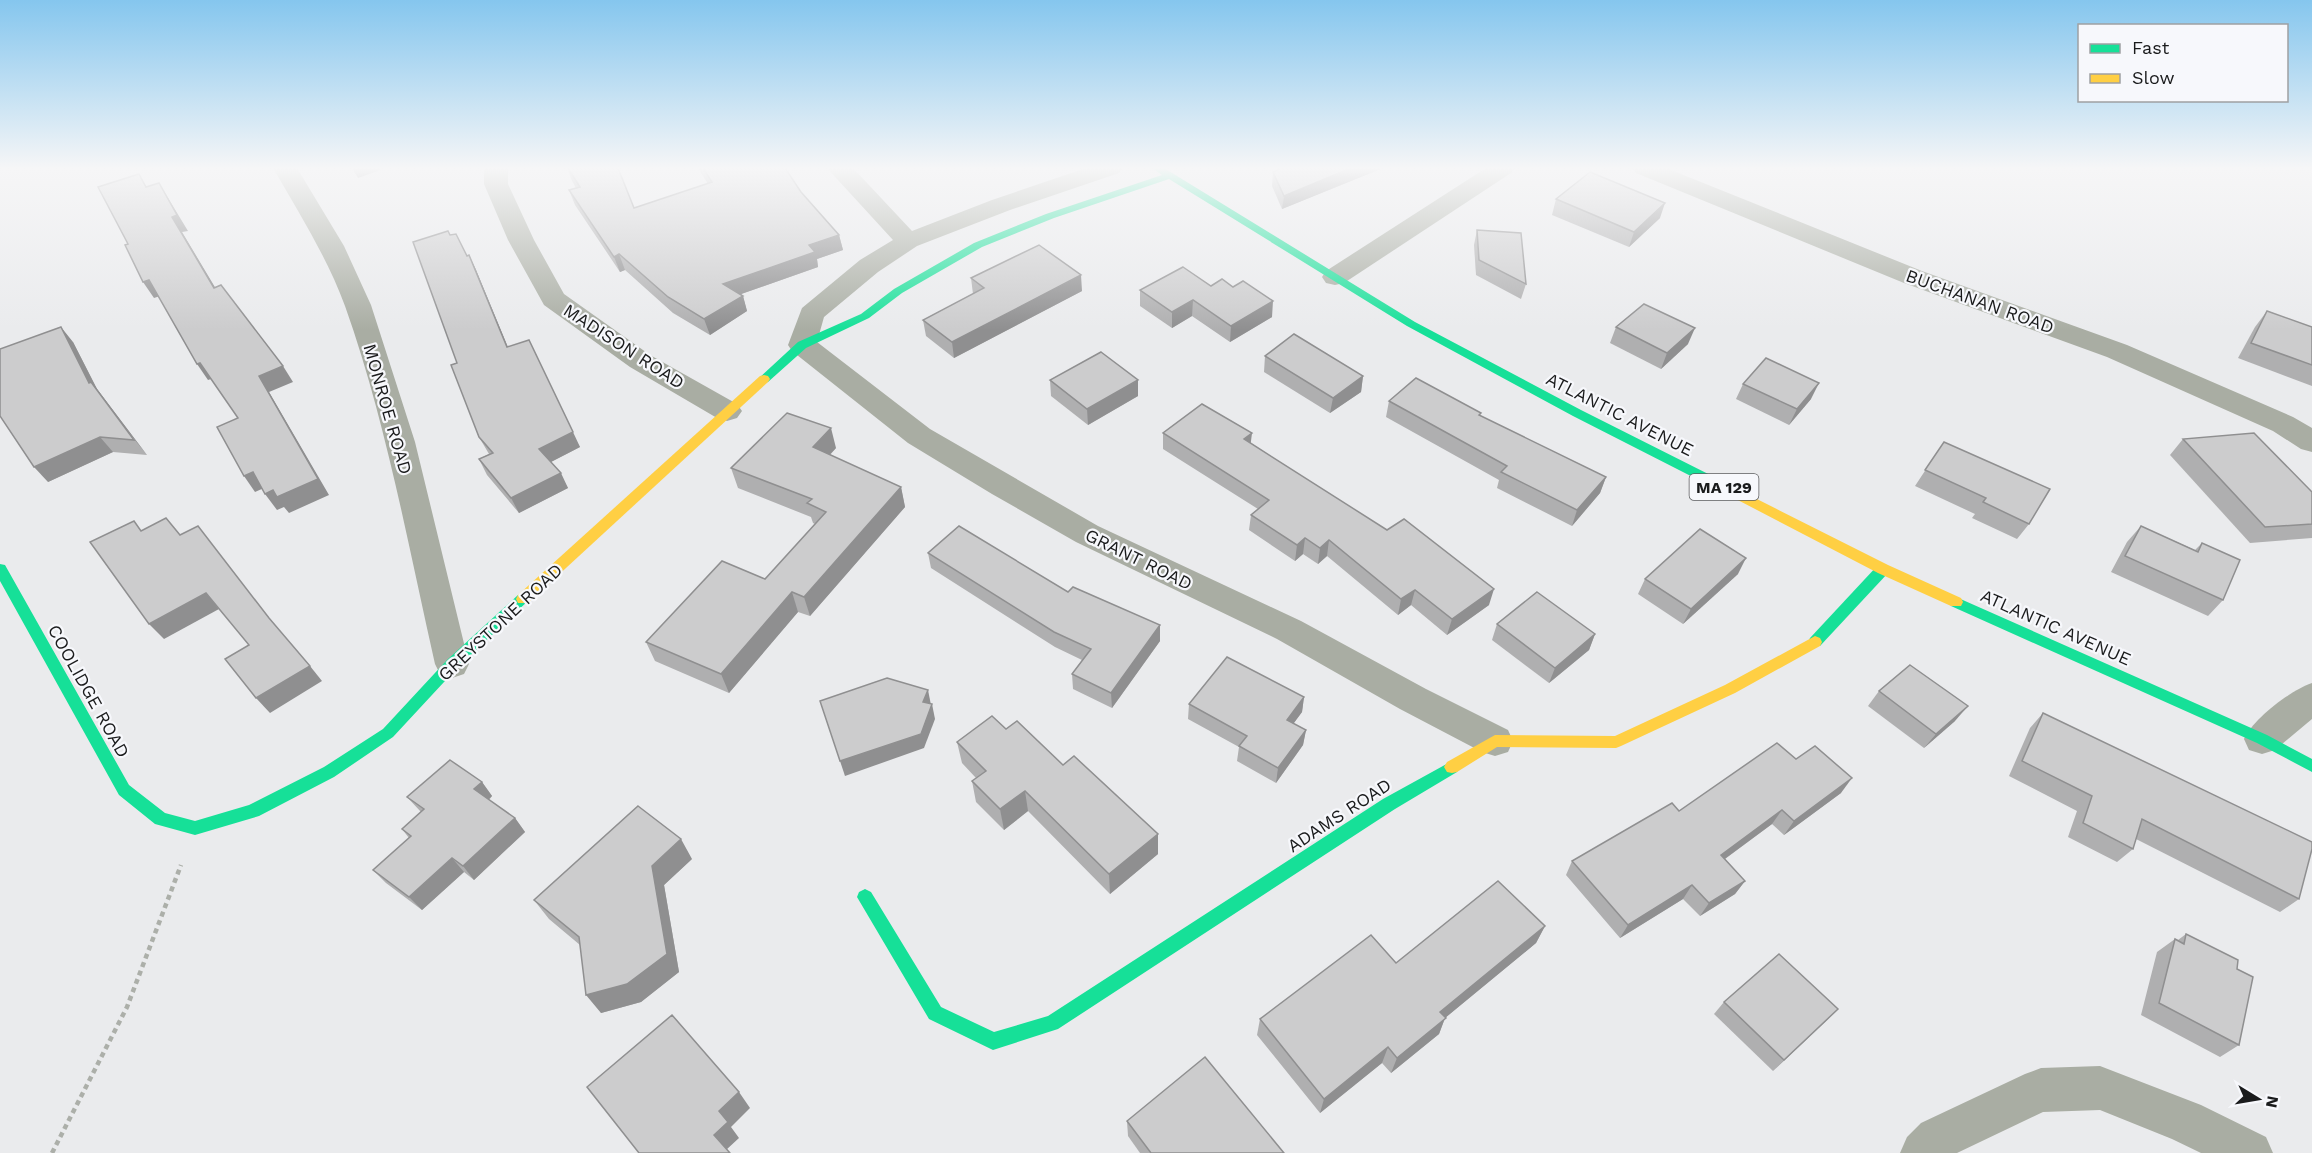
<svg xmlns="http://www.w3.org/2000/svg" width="2312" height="1153" viewBox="0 0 2312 1153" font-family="'Work Sans',sans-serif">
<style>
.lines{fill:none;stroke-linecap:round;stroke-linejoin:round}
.path{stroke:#acafa9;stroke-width:4.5;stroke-dasharray:5 4;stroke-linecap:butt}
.street{fill:#a9ada3;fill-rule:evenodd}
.fast{fill:#16e098;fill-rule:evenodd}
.slow{fill:#ffcf43;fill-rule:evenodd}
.wall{fill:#afafb0}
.shaded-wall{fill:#8f8f90}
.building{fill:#cccccd;stroke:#8f8f90;stroke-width:1.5}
.labels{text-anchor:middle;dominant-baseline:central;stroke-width:4.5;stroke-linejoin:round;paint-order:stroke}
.shield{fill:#f7f8fc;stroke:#5c5d5f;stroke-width:1.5}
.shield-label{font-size:16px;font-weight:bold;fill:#1a1b1c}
.street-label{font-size:18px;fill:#1a1b1c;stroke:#f7f8fc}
</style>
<rect width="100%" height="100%" fill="#eaebed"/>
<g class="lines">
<path class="path" d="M52,1153L127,1007L181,865"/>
<g class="street">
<path d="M273,168H297L344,246L371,305L415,442L469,664L464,674L452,678L440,674L435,664C408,545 386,421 345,306C327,257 299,213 273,168Z"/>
<path d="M484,168H508V184L534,240L564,294L650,355L737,404L742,411L737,418L727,421L717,418L630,367L544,305L508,240L484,184Z"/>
<path d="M827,168H853L912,231L992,200L1086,168H1123L1119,173L1010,210L917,246L878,272L824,317L817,342L930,429L1098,526L1301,621L1426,689L1508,730L1513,741L1508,752L1495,756L1482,752L1400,709L1277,639L1076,542L992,494L908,443L792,351L788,345L802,308L860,260L893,240Z"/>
<path d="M1486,168H1515L1511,173L1344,283L1335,285L1326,283L1322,277L1326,271Z"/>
<path d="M1632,168H1666L1922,271L2127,345L2293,417L2312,428V452L2301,449L2273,431L2107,357L1904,283L1636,173Z"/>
<path d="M2312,683V719L2275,750L2262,754L2249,750L2244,739C2253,719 2291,690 2312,683Z"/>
<path d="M2100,1066L2201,1105L2266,1137L2273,1153H2201L2172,1139L2100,1110L2043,1112L1957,1153H1900L1907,1137L1921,1123L2025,1074L2041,1068Z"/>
</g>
<g class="fast">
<path d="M1152,168H1164L1415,322L1581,410L1742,491L1743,494L1737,499L1732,497L1573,416L1407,326L1169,179L1054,218L982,247L902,293L869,318L806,348L768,382L764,383L758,379L798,342L861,314L894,289L974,243L1046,214L1162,175Z"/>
<path d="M0,564L5,565L129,785L165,813L195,821L249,805L324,767L383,729L447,660L518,595H528L530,599L457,668L393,737L334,777L259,816L195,835L155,824L119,795L0,581Z"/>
<path d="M1883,564L1890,569L1888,573L1820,646H1810L1808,642L1810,638L1878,565Z"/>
<path d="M1956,597L2267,735L2312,759V772L2257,743L1951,606L1949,602L1951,598Z"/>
<path d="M1452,761L1457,762L1460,767L1457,772L1395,809L1058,1029L993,1050L929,1019L857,897L859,892L865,889L871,892L941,1007L994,1032L1048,1016L1383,799Z"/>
</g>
<g class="slow">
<path d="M764,375L768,376L770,379L768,382L528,603H518L516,599L518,595L760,376Z"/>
<path d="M1737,489L1888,565L1961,598L1963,602L1961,606H1951L1878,573L1732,497L1731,494Z"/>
<path d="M1815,636L1820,638L1822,642L1820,646L1735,693L1621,746L1616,748L1497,747L1457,772L1452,773L1447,772L1444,767L1447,762L1495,735L1615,736L1725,685Z"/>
</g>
</g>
<g class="wall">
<path d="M567,168H618L634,208L708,184L698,168H785L801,192L839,235L843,250L817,259L818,267L741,294L743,296L747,311L710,335L673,313L625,270L620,272L575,205L569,190L576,188L572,181Z"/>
<path d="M1281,168H1383L1282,209L1272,186L1273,172Z"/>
<path d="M1556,199L1660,218L1629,247L1552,215Z"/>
<path d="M1477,230L1526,284L1521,299L1476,275L1474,245Z"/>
<path d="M469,255L476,270L507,346L580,447L551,462L568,488L519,513L487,475L479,459L489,454L479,437L457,363L467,256Z"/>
<path d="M971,278L1082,291L954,358L926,336L923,320L973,294Z"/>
<path d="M1211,286L1272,317L1230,342L1192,316L1172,328L1140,306V290Z"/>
<path d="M2267,311L2312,327V386L2238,358L2255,327Z"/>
<path d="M1616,327L1688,344L1661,369L1610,343Z"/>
<path d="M73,342L97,389L147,455L113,452L48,482Z"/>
<path d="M1265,356L1363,376L1361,392L1330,413L1264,372Z"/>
<path d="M1050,380L1138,396L1088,425L1051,396Z"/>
<path d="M1743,384L1811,399L1789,425L1736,399Z"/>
<path d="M1389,401L1481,416L1606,477L1600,493L1572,526L1497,488L1499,480L1386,417Z"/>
<path d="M1163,433L1251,443L1489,605L1447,635L1411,605L1398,615L1327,556L1318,564L1303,554L1295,561L1249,530L1251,515L1258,509L1163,449Z"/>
<path d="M2183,439L2312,492V538L2250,543L2170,455Z"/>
<path d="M1944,442L2029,524L2017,539L1972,518L1975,514L1915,486Z"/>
<path d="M836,448L830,455L901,487L905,507L810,616L798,612L729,693L655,661L646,642L765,579L815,524L813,523L811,517L738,488L731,468Z"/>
<path d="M2141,526L2195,550L2202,543L2223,600L2208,616L2111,572L2127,542Z"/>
<path d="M928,553L1068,592L1160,625V641L1112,708L1073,689L1072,674L1082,660L1055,647L931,568Z"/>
<path d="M1738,574L1683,624L1638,594L1645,579Z"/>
<path d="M1497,624L1595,634L1589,650L1549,683L1492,640Z"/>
<path d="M1879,691L1955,721L1924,748L1868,706Z"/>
<path d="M1304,697L1302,712L1293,724L1306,730L1303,745L1276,783L1237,761L1239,747L1188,719L1189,704Z"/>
<path d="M2043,713L2299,899L2280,912L2136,839L2133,849L2117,862L2068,837L2077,811L2009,776L2030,728Z"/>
<path d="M1006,729L1158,854L1110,894L1028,811L1004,830L976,802L972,781L976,778L962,763L957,742Z"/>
<path d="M1796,759L1841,793L1784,835L1772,824L1725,859L1745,881L1735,894L1700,916L1683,899L1620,938L1566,875L1572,861L1679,811Z"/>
<path d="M482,782L492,796L489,800L515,818L525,832L474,880L464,872L422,910L386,883L373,870L409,838L402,829L421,812L407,797Z"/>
<path d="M692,859L664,885L679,972L641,1002L601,1013L580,945L549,919L534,900Z"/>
<path d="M1545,926L1536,943L1445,1018L1439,1034L1391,1073L1382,1063L1320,1113L1257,1035L1260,1019L1396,963Z"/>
<path d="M2186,934L2237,969L2239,1045L2220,1057L2141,1015L2157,952L2175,939L2178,940Z"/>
<path d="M1724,1002L1838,1009L1773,1071L1714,1014Z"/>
<path d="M1127,1121L1284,1153H1140L1128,1136Z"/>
</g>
<g class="shaded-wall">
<path d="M352,168H386L358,178Z"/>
<path d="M1351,168H1383L1282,209L1284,196Z"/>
<path d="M159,183L188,231L182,232L225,304L214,288L172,217Z"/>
<path d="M1665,203L1660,218L1629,247L1634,232Z"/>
<path d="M839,235L843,250L817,259L818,267L727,299L723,284L809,245Z"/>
<path d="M619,254L625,270L620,272L614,257Z"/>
<path d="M469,255L476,270L514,362L507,347Z"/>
<path d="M1081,275L1082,291L954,358L952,342Z"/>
<path d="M149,280L160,296L154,298L143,282Z"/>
<path d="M743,296L747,311L710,335L704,319Z"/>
<path d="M1193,300L1192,316L1172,328V312Z"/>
<path d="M1273,301L1272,317L1230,342L1231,326Z"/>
<path d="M61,327L73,342L97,389L147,455L89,383Z"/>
<path d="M1695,328L1688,344L1661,369L1667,353Z"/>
<path d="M200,363L211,379L208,380L197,364Z"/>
<path d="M283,366L293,382L269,392L329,495L289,513L284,507L277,510L265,494L273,490L259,376Z"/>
<path d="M1363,376L1361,392L1330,413L1333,398Z"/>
<path d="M1138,380V396L1088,425L1087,409Z"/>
<path d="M1819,383L1811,399L1789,425L1797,409Z"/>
<path d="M831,428L836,448L818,467L813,447Z"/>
<path d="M573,432L580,447L547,464L539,449Z"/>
<path d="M1252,433L1250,449L1244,439Z"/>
<path d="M100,437L113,452L48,482L34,467Z"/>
<path d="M253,472L264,488L255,492L244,476Z"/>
<path d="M561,473L568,488L519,513L511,498Z"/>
<path d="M1606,477L1600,493L1572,526L1577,510Z"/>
<path d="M901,487L905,507L810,616L804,597Z"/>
<path d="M1305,538L1303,554L1295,561L1297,545Z"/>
<path d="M1329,540L1327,556L1318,564L1320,548Z"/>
<path d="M1746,558L1738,574L1683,624L1691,609Z"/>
<path d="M1494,589L1489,605L1447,635L1452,619Z"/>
<path d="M1415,590L1411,605L1398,615L1401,599Z"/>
<path d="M792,592L798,612L729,693L721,674Z"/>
<path d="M206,593L219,609L164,639L149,624Z"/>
<path d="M1160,625V641L1112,708L1111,693Z"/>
<path d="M1595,634L1589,650L1549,683L1555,668Z"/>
<path d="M310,666L322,681L270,713L256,698Z"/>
<path d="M928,690L931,705L923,702Z"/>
<path d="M1304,697L1302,712L1285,735L1287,720Z"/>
<path d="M932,704L935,719L924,748L845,776L840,761Z"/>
<path d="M1968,706L1955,721L1924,748L1936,734Z"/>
<path d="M1306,730L1303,745L1276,783L1278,768Z"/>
<path d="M1852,778L1841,793L1784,835L1794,821Z"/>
<path d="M482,782L492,796L484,804L474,789Z"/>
<path d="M1025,791L1028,811L1004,830L1000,809Z"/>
<path d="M1782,810L1772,824L1711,869L1721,855Z"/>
<path d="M515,818L525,832L474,880L463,866Z"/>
<path d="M1158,834V854L1110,894L1109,874Z"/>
<path d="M681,839L692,859L664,885L679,972L641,1002L601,1013L586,995L652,866Z"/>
<path d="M452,858L464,872L422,910L409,897Z"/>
<path d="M1745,881L1735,894L1700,916L1709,903Z"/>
<path d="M1692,885L1683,899L1620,938L1628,925Z"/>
<path d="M1545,926L1536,943L1445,1018L1439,1034L1391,1073L1397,1058L1440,1012Z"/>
<path d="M1838,1009L1826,1021L1773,1071L1784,1060Z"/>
<path d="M1388,1047L1382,1063L1320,1113L1324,1099Z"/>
<path d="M739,1092L750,1108L731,1127L739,1138L726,1150L714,1135L719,1111Z"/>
</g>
<g class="building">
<path d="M568,168H618L634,208L712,182L703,168H785L801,192L839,235L809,245L815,252L723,284L743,296L704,319L668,297L619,254L614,257L569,190L580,187Z"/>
<path d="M1281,168H1351L1284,196L1273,172Z"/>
<path d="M1590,172L1665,203L1634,232L1556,199Z"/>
<path d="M139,174L146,187L159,183L177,215L172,217L214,288L221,285L283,366L259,376L318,479L277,497L273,490L265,494L253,472L244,476L217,427L238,418L200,363L197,364L149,280L143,282L125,245L128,244L98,187Z"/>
<path d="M1477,230L1521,233L1526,284L1479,260Z"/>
<path d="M448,231L450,235L456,234L467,256L469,255L507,347L529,340L573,432L539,449L561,473L511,498L479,459L493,453L479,437L451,365L457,363L413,242Z"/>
<path d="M1039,245L1081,275L952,342L923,320L984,288L971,278Z"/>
<path d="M1183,267L1211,286L1222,279L1233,287L1243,281L1273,301L1231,326L1193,300L1172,312L1140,290Z"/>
<path d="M1644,304L1695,328L1667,353L1616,327Z"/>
<path d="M2267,311L2312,327V365L2251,343Z"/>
<path d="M61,327L89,383L91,382L134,440L100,437L34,467L0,416V349Z"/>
<path d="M1294,334L1363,376L1333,398L1265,356Z"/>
<path d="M1101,352L1138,380L1087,409L1050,380Z"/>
<path d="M1766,358L1819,383L1797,409L1743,384Z"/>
<path d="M1416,378L1481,413L1479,415L1606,477L1577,510L1501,472L1507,466L1389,401Z"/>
<path d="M1202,404L1252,433L1244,439L1387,530L1404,519L1494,589L1452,619L1415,590L1401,599L1329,540L1320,548L1305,538L1297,545L1251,515L1269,500L1163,433Z"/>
<path d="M787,413L831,428L813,447L901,487L804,597L792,592L721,674L646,642L722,561L765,579L826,512L807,503L812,499L731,468Z"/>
<path d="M2254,433L2312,492V524L2265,527L2183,439Z"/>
<path d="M1944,442L2050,489L2029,524L1983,502L1986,498L1925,470Z"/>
<path d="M166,518L180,535L198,526L269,618L310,666L256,698L225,659L249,645L206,593L149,624L90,542L134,521L141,531Z"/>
<path d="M959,526L1068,592L1073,587L1160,625L1111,693L1072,674L1091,649L1054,632L928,553Z"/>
<path d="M2141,526L2198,552L2202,543L2240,560L2223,600L2125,556Z"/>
<path d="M1700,529L1746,558L1691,609L1645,579Z"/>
<path d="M1537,592L1595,634L1555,668L1497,624Z"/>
<path d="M1227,657L1304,697L1287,720L1306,730L1278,768L1239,746L1247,736L1189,704Z"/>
<path d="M1910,665L1968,706L1936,734L1879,691Z"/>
<path d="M887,678L928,690L923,702L932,704L921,734L840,761L820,701Z"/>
<path d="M2043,713L2312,842V849L2299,899L2142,819L2133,849L2083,823L2092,796L2022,761Z"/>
<path d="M992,716L1006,729L1017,721L1063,765L1074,756L1158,834L1109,874L1025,791L1000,809L972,781L986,771L957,742Z"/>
<path d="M1777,743L1796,759L1815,746L1852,778L1794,821L1782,810L1721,855L1745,881L1709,903L1692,885L1628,925L1572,861L1672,803L1679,811Z"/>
<path d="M450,760L482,782L474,789L515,818L463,866L452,858L409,897L373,870L411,836L402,829L424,809L407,797Z"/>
<path d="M638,806L681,839L652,866L667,954L627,984L586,995L579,937L534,900Z"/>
<path d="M1498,881L1545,926L1440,1012L1446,1018L1397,1058L1388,1047L1324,1099L1260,1019L1371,935L1396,963Z"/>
<path d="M2186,934L2238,960L2237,969L2253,977L2239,1045L2159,1003L2175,939L2184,944Z"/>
<path d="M1779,954L1838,1009L1784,1060L1724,1002Z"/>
<path d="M672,1015L739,1092L719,1111L728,1122L714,1135L730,1153H639L587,1087Z"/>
<path d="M1205,1057L1284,1153H1151L1127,1121Z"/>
</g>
<linearGradient id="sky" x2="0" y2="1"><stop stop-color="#85c6ee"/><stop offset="0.51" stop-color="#f6f6f7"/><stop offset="1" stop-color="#f6f6f7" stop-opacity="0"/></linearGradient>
<rect width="2312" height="330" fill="url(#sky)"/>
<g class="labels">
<rect class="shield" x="1689.5" y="474" width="69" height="26" rx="4.5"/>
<g class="shield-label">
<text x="1724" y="487">MA 129</text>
</g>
<g class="street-label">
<text transform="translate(1980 301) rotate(20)">BUCHANAN ROAD</text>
<text transform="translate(624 346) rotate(33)">MADISON ROAD</text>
<text transform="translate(388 409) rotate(74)">MONROE ROAD</text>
<text transform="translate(1620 414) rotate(27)">ATLANTIC AVENUE</text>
<text transform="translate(1139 559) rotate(26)">GRANT ROAD</text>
<text transform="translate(500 622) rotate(-43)">GREYSTONE ROAD</text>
<text transform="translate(2056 627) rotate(24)">ATLANTIC AVENUE</text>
<text transform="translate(89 691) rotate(61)">COOLIDGE ROAD</text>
<text transform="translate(1339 815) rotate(-33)">ADAMS ROAD</text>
</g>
</g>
<rect x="2078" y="24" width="210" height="78" fill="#f7f8fc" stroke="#9fa0a2" stroke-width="1.5"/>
<rect x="2090" y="44" width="30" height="9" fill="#16e098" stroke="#9fa0a2" stroke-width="1.5"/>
<text x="2132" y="54" font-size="18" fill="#1a1b1c">Fast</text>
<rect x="2090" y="74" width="30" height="9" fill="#ffcf43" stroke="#9fa0a2" stroke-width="1.5"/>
<text x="2132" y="84" font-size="18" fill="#1a1b1c">Slow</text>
<g transform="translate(2258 1099) rotate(101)" stroke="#f7f8fc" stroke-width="4.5" paint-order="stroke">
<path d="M0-4.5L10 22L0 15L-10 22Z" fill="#1a1b1c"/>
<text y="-9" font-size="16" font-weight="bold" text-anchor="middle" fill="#1a1b1c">N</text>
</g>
</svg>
